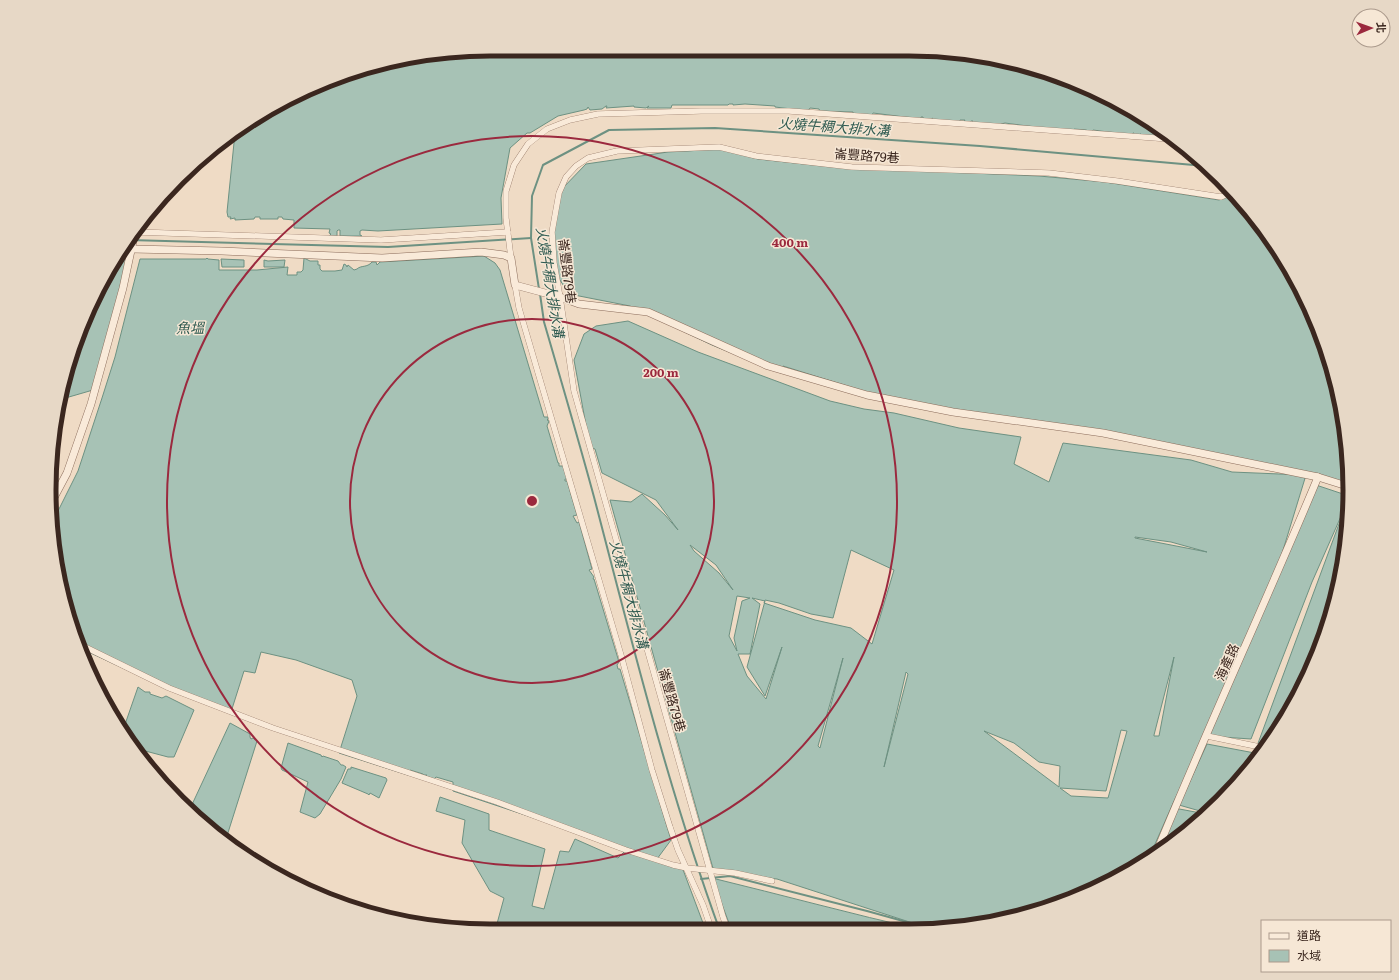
<svg xmlns="http://www.w3.org/2000/svg" width="1399" height="980" viewBox="0 0 1399 980" font-family="Literata,'Noto Sans TC',serif">
<style>
.water{fill:#a7c2b5;stroke:#6d9182;fill-rule:evenodd}
.lines{fill:none;stroke-linecap:round;stroke-linejoin:round}
.stream{stroke:#6d9182;stroke-width:2}
.minor-casing{stroke:#8b6c5b;stroke-width:6}
.tertiary-casing{stroke:#8b6c5b;stroke-width:8}
.minor{stroke:#f9ead9;stroke-width:5.5}
.tertiary{stroke:#f9ead9;stroke-width:7}
.ring{fill:none;stroke:#9b293e;stroke-width:2}
.labels{text-anchor:middle;dominant-baseline:central;stroke-width:3;stroke-linejoin:round;paint-order:stroke}
.street-label{font-size:13px;fill:#3b271f;stroke:#f6e7d5}
.water-label{font-size:14px;font-style:italic;fill:#2e5a50;stroke:#f6e7d5}
.rim{fill:none;stroke:#3b271f;stroke-width:5}
.centre{fill:#9b293e;stroke:#f6e7d5;stroke-width:2}
.ring-label{font-size:12px;text-anchor:middle;font-weight:bold;fill:#9b293e;stroke:#f6e7d5;stroke-width:3;stroke-linejoin:round;paint-order:stroke}
</style>
<rect width="100%" height="100%" fill="#efdbc5"/>
<g class="water">
<path d="M490,49H909L995,57L1051,72L1129,108L1165,135H1157L1155,137L1141,136V134H1140V136L1133,135L1134,133H1133L1131,135L1093,130L1091,132L1086,130L1074,129L1072,132L1005,123L1001,124L1000,125L971,123L973,121H971L970,123H963L965,120H960L959,123L931,120L933,118L930,120L923,119V117H921V119L873,113L872,115L853,114V112L820,111L819,109L810,108L808,111L775,107V106L745,104L733,105V104H729L728,105H672L671,108H647L649,106L646,108L634,107V106L606,108L607,106H606L602,109L590,110L588,107L587,109L584,110L558,116L530,133H527L510,148L501,198L502,224L378,231L362,230L360,231V235L362,236H340V230H338L337,231V236H329L331,234L329,233L330,229L294,228V220L283,219L282,217H278V219H260V217H255L254,219L235,220V218L230,219L231,217H228L227,212L235,133L245,123L321,83L376,64Z"/>
<path d="M721,149L758,159L833,167L1039,176L1105,182L1219,200L1234,194L1276,245L1317,321L1342,404L1349,485L1306,475L1280,560L1313,484L1349,496L1341,576L1316,659L1276,735L1265,748L1257,746L1346,505L1312,582L1251,739L1207,736L1174,801L1148,860L1104,885L995,923L931,929L777,879L714,872L610,500L631,502L642,494L665,515L678,530L656,500L602,473L595,449L590,447L574,360L584,334L596,326L628,321L698,352L830,401L864,409L894,413L959,428L1021,437L1014,464L1049,482L1063,443L1191,460L1232,472L1303,475L1119,436L895,401L783,366L781,373L712,345L630,306L569,294L556,274L552,222L560,191L586,164L668,152ZM1135,537L1171,542L1207,552L1135,538ZM690,545L716,565L733,590L719,573L694,551ZM851,550L894,570L872,644L851,628L815,620L764,603L765,600L779,603L811,614L833,618ZM737,596L750,598L742,601L734,638L737,651L729,636ZM752,598L765,601L747,667L765,696L782,647L766,699L747,676L738,654H750L760,604ZM1174,657L1159,736H1154V735ZM843,658L820,748L818,746ZM906,672L908,674L884,767ZM1121,730L1127,731L1108,798L1071,796L1060,788L1106,791ZM984,731L1014,743L1039,762L1060,766L1059,787Z"/>
<path d="M123,248L132,249L93,390L62,399L83,321L108,269Z"/>
<path d="M484,256L495,263L500,270L544,417H548V419L547,420L549,421L547,426L558,463H559V466H563L567,479H565V481H567L577,515L573,516L577,523L579,522L592,569L589,570L594,577L593,579H594L619,662L617,665L618,669H620L671,840L657,859L453,791V782L436,777L434,779L426,776L427,775H423V774L410,770L408,775L339,753L357,696L352,680L296,660L261,652L255,673L244,671L231,712L166,688L82,649L60,582L63,575L57,573L52,523L78,471L102,398L115,357L140,259H206L207,258L208,259L219,260V270H257L288,267L287,275H297V272H301L303,270L304,258L310,261H318V265H320V269L322,271H335L342,270L344,264L346,265L347,267L348,265L354,270L357,269C361,265 367,268 372,262H376L377,265L380,262Z"/>
<path d="M221,259L244,260V267H222Z"/>
<path d="M264,260L268,261L285,260L284,267H264Z"/>
<path d="M138,687L145,692H150V694L162,698L166,696L194,710L174,757H168L134,748L122,733Z"/>
<path d="M230,723L250,734V737L251,739L253,738L257,741L226,839L217,834L189,811Z"/>
<path d="M288,743L321,755L322,757L323,756L338,761L341,765H343L346,767L341,779L320,814L315,818L300,812L308,782L282,770L281,768Z"/>
<path d="M1207,744L1260,754L1221,802L1207,813L1179,805Z"/>
<path d="M351,767L386,778L387,780L379,798L370,793L369,795L368,794L342,783L348,769H351Z"/>
<path d="M440,797L489,814V830L545,849L532,906L544,909L560,851L569,852L575,839L618,858L626,850L682,867L706,931H495L504,898L490,891L462,843L465,820L436,811Z"/>
<path d="M1174,808L1206,814L1154,857Z"/>
<path d="M712,878C782,895 852,914 922,930L909,931H732Z"/>
</g>
<g class="lines">
<g class="stream">
<path d="M129,240L388,247L531,238"/>
<path d="M539,289L531,238L532,196L543,165L609,130L715,128L980,146L1205,166"/>
<path d="M540,294L544,322C561,380 578,438 594,497C632,642 668,789 720,931"/>
<path d="M701,879L730,876L867,911L932,929"/>
</g>
<g class="minor-casing">
<g id="minor">
<path d="M135,232L381,240L508,232"/>
<path d="M511,258L506,218V191L514,165L528,144L547,129L570,120L598,114L701,111H789L1169,139"/>
<path d="M515,285L519,308L621,655L652,770L670,827L678,850L703,905L712,931"/>
<path d="M81,645L169,688L273,728L497,802L626,850L673,865L687,868L735,873L772,881"/>
<path d="M1207,736L1265,748"/>
<path d="M728,931L723,917L574,391L560,297L554,263L552,232L559,193L566,177L576,166L588,158L617,151L719,147L756,156L852,167L1049,173L1117,181L1221,197L1232,192"/>
</g>
</g>
<g class="tertiary-casing">
<g id="tertiary">
<path d="M132,249L222,251L382,258L481,252L504,255L511,258L515,285L560,297L579,304L648,312L768,366L867,395L953,412L1103,433L1318,477L1350,487"/>
<path d="M50,505L67,473L91,404L123,288L135,232"/>
<path d="M1155,856C1207,729 1265,604 1318,477"/>
</g>
</g>
<use href="#minor" class="minor"/>
<use href="#tertiary" class="tertiary"/>
</g>
<g class="ring">
<circle cx="532" cy="501" r="182"/>
<circle cx="532" cy="501" r="365"/>
</g>
<g class="labels">
<g class="street-label">
<text transform="translate(867 155) rotate(4)">崙豐路79巷</text>
<text transform="translate(568 271) rotate(83)">崙豐路79巷</text>
<text transform="translate(1226 662) rotate(-66)">海產路</text>
<text transform="translate(673 700) rotate(74)">崙豐路79巷</text>
</g>
<g class="water-label">
<text transform="translate(834 126) rotate(4)">火燒牛稠大排水溝</text>
<text transform="translate(551 282) rotate(81)">火燒牛稠大排水溝</text>
<text x="190" y="327">魚塭</text>
<text transform="translate(630 594) rotate(75)">火燒牛稠大排水溝</text>
</g>
</g>
<path d="M0 0H1399V980H0ZM490 56H909A434 434 0 0 1 1343 490V490A434 434 0 0 1 909 924H490A434 434 0 0 1 56 490V490A434 434 0 0 1 490 56Z" fill="#e7d8c6" fill-rule="evenodd"/>
<path class="rim" d="M490 56H909A434 434 0 0 1 1343 490V490A434 434 0 0 1 909 924H490A434 434 0 0 1 56 490V490A434 434 0 0 1 490 56Z"/>
<circle cx="532" cy="501" r="6" class="centre"/>
<g class="ring-label">
<text x="790" y="247">400 m</text>
<text x="661" y="377">200 m</text>
</g>
<rect x="1261" y="920" width="130" height="52" fill="#f6e7d5" stroke="#ab9a8c"/>
<rect x="1269" y="933" width="20" height="6" fill="#f9ead9" stroke="#ab9a8c"/>
<text x="1297" y="940" font-size="12" fill="#3b271f">道路</text>
<rect x="1269" y="950" width="20" height="12" fill="#a7c2b5" stroke="#ab9a8c"/>
<text x="1297" y="960" font-size="12" fill="#3b271f">水域</text>
<g transform="translate(1371 28) rotate(88)"><circle r="19" fill="#f6e7d5" stroke="#ab9a8c"/>
<path d="M0-3L7 15L0 10L-7 15Z" fill="#9b293e"/>
<text y="-6" font-size="11" font-weight="bold" text-anchor="middle" fill="#3b271f">北</text>
</g>
</svg>
